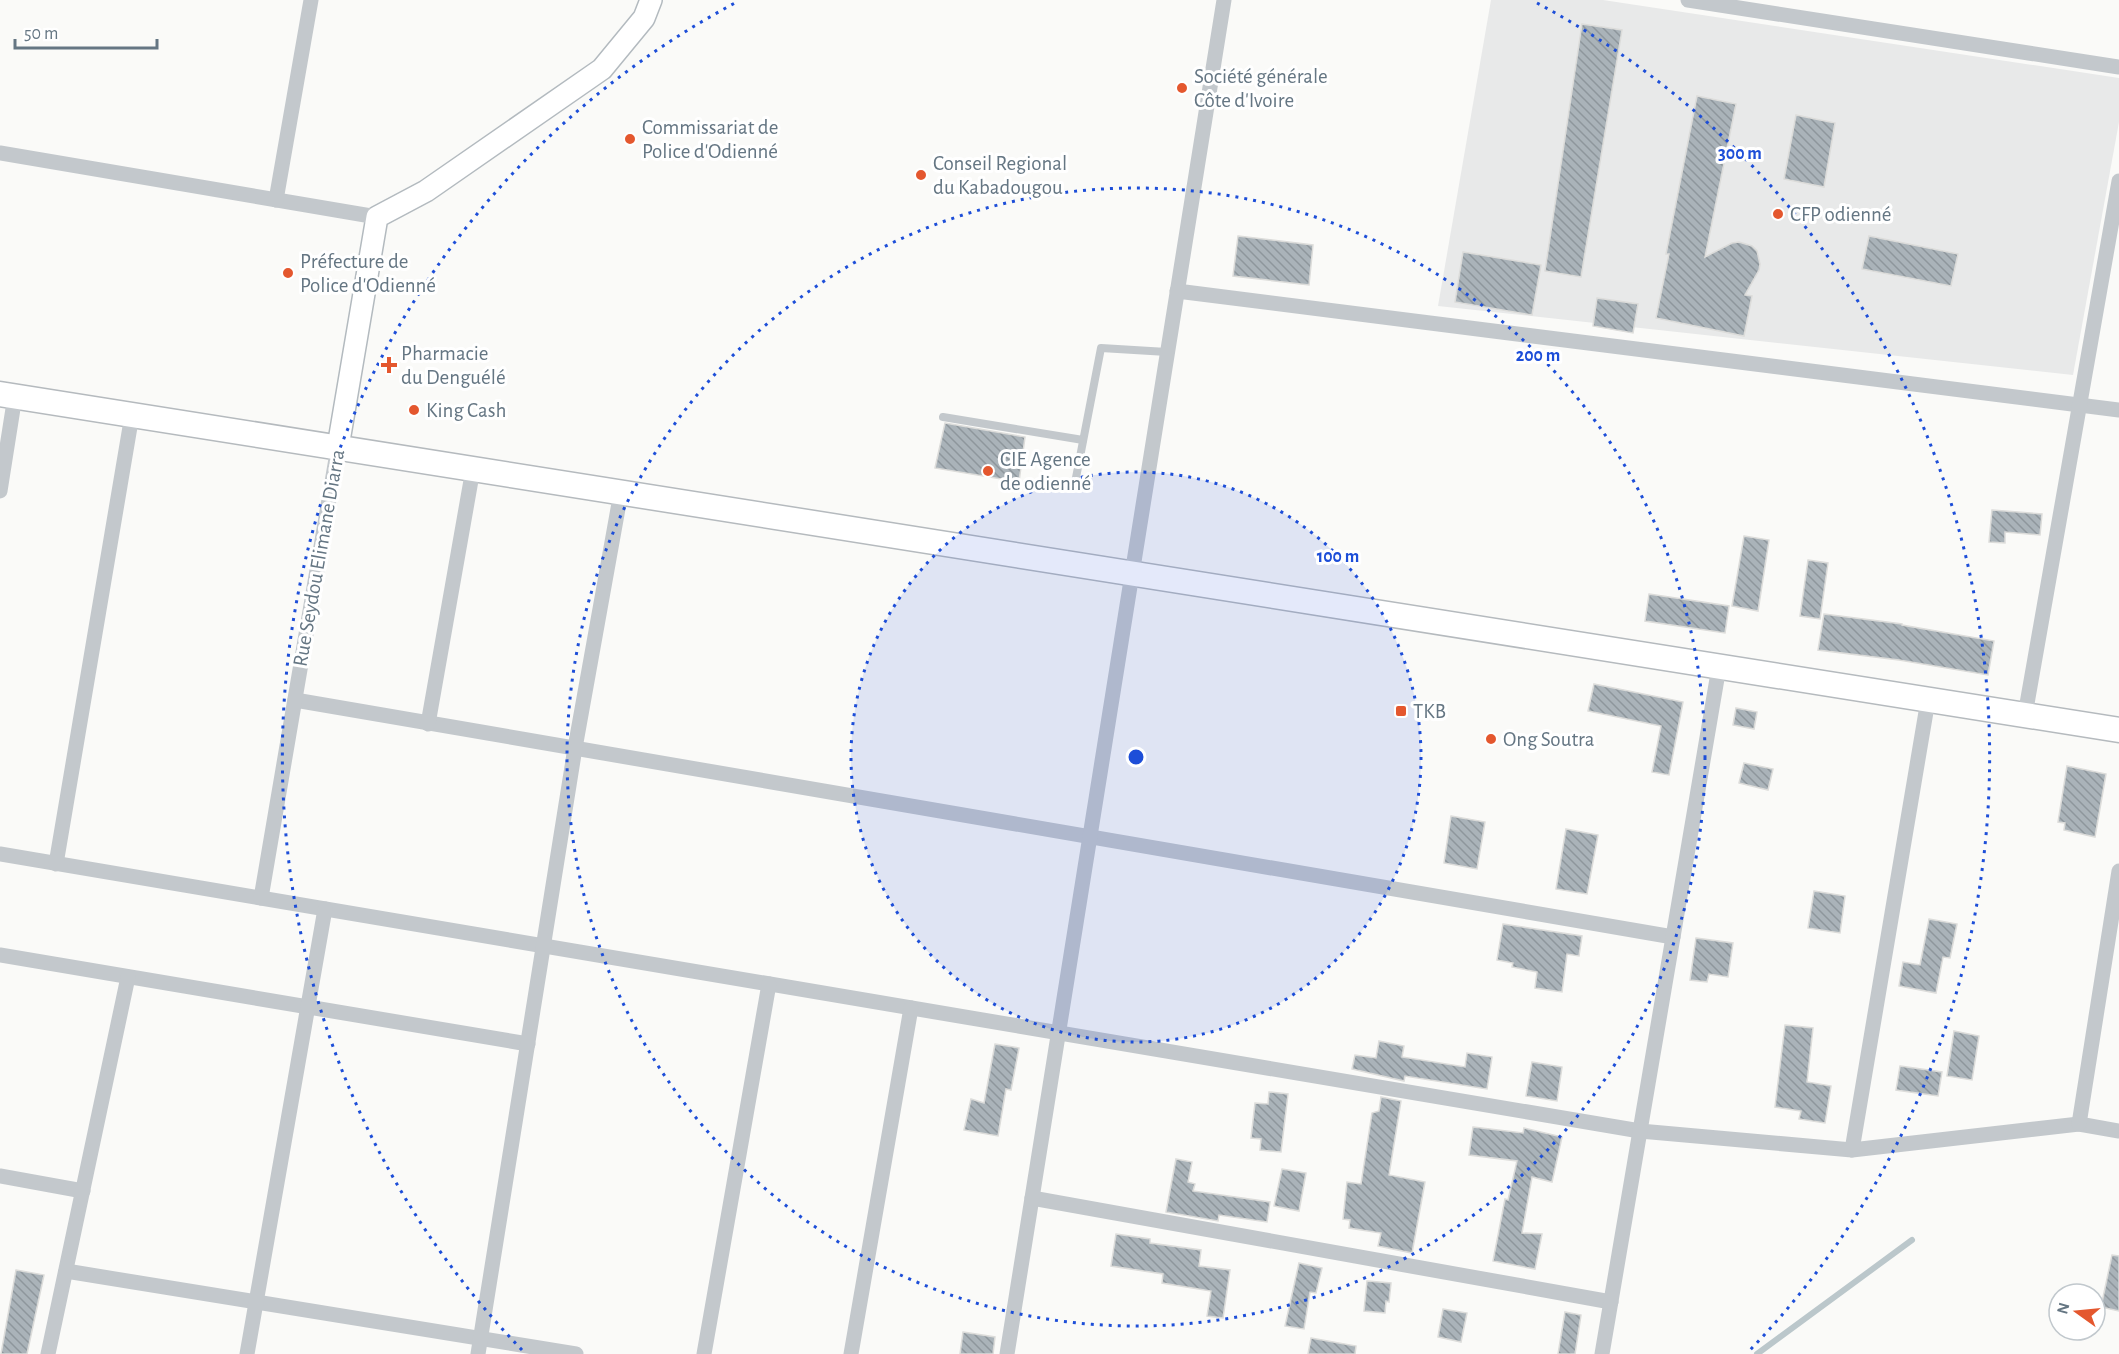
<svg xmlns="http://www.w3.org/2000/svg" width="2119" height="1354" viewBox="0 0 2119 1354" font-family="'Alegreya Sans',sans-serif">
<style>
.built{fill:#e8e9e9}
.lines{fill:none;stroke-linecap:round;stroke-linejoin:round}
.stream{stroke:#bbc7cb;stroke-width:6}
.building{fill:url(#building-back-hatch);stroke:#dcdcda;stroke-width:1.5}
.secondary-casing{stroke:#b3babf;stroke-width:24}
.primary-casing{stroke:#b5babe;stroke-width:27}
.lane{stroke:#c3c8cc;stroke-width:8}
.street{stroke:#c3c8cc;stroke-width:15}
.secondary{stroke:#fff;stroke-width:21}
.primary{stroke:#fff;stroke-width:24}
.ring{fill:none;stroke:#1d4ed8;stroke-width:3;stroke-dasharray:3 6}
.poi-dot{fill:#e4572e;stroke:#fff;stroke-width:2}
.labels{text-anchor:middle;dominant-baseline:central;stroke-width:6;stroke-linejoin:round;paint-order:stroke}
.poi-label{font-size:21px;fill:#657683;stroke:#fff;text-anchor:start}
.street-label{font-size:21px;fill:#657683;stroke:#fff}
.centre{fill:#1d4ed8;stroke:#fff;stroke-width:3}
.ring-label{font-size:18px;text-anchor:middle;font-weight:bold;fill:#1d4ed8;stroke:#fff;stroke-width:6;stroke-linejoin:round;paint-order:stroke}
</style>
<defs>
<pattern id="building-back-hatch" width="6" height="6" patternUnits="userSpaceOnUse" patternTransform="scale(1.5)"><rect width="6" height="6" fill="#aab3b9"/><path d="M-1 5l2 2M0 0l6 6M5-1l2 2" fill="none" stroke="#8e969c"/></pattern>
</defs>
<rect width="100%" height="100%" fill="#fafaf8"/>
<path class="built" d="M1491,0H1603L2119,78V122L2073,375L1438,306Z"/>
<g class="lines">
<path class="stream" d="M1757,1354L1912,1240"/>
</g>
<g class="building">
<path d="M1582,24L1622,30L1581,277L1545,271Z"/>
<path d="M1697,96L1736,104L1705,257L1732,243L1739,242L1752,246L1757,251L1760,264L1759,270L1745,295L1752,296L1744,336L1656,318L1669,254H1666Z"/>
<path d="M1796,115L1835,123L1824,187L1784,179Z"/>
<path d="M1238,236L1313,245L1309,285L1233,276Z"/>
<path d="M1869,236L1958,254L1951,286L1862,269Z"/>
<path d="M1463,252L1541,265L1532,315L1455,302Z"/>
<path d="M1597,298L1638,304L1633,333L1593,326Z"/>
<path d="M945,423L1025,437L1019,482L935,468Z"/>
<path d="M1992,510L2042,514L2040,535L2005,532V543L1989,542Z"/>
<path d="M1744,536L1769,540L1758,611L1732,606Z"/>
<path d="M1808,560L1828,563L1820,619L1800,616Z"/>
<path d="M1649,594L1729,606L1725,633L1645,621Z"/>
<path d="M1824,614L1902,624V625L1994,641L1988,675L1899,660L1818,650Z"/>
<path d="M1594,684L1683,702L1669,775L1652,772L1661,726L1588,711Z"/>
<path d="M1736,708L1757,712L1754,729L1733,725Z"/>
<path d="M1744,763L1773,769L1768,790L1739,783Z"/>
<path d="M2067,766L2106,774L2095,837L2064,830L2065,823L2058,822Z"/>
<path d="M1451,816L1485,822L1477,869L1444,863Z"/>
<path d="M1566,829L1598,835L1587,894L1556,889Z"/>
<path d="M1814,891L1845,896L1840,933L1808,928Z"/>
<path d="M1929,919L1957,924L1950,958L1943,957L1936,993L1899,986L1903,962L1920,965Z"/>
<path d="M1503,924L1582,936L1579,956L1567,954L1562,992L1535,988L1537,972L1512,967L1513,963L1497,960Z"/>
<path d="M1696,938L1733,943L1728,977L1709,974L1707,982L1690,980Z"/>
<path d="M1785,1025L1813,1028L1807,1082L1831,1086L1825,1123L1799,1119L1801,1111L1775,1107Z"/>
<path d="M1954,1031L1979,1036L1972,1080L1947,1076Z"/>
<path d="M1379,1041L1404,1046L1402,1057L1465,1067L1467,1053L1492,1057L1487,1089L1405,1076L1404,1081L1352,1069L1355,1055L1376,1058Z"/>
<path d="M995,1044L1019,1048L1011,1090L1006,1089L998,1136L964,1130L971,1099L984,1103Z"/>
<path d="M1532,1062L1562,1067L1557,1101L1526,1096Z"/>
<path d="M1900,1066L1942,1072L1938,1096L1896,1090Z"/>
<path d="M1269,1092L1288,1094L1281,1152L1260,1150L1261,1139L1251,1138L1255,1103L1268,1104Z"/>
<path d="M1381,1097L1401,1101L1389,1175L1425,1182L1412,1253L1378,1246L1381,1233L1349,1228L1350,1220L1343,1219L1347,1182L1361,1184L1372,1113L1379,1111Z"/>
<path d="M1473,1127L1523,1133L1524,1128L1562,1137L1552,1182L1532,1177L1522,1233L1542,1234L1535,1269L1493,1261L1505,1199L1508,1200L1517,1161L1469,1155Z"/>
<path d="M1176,1159L1192,1162L1188,1182L1195,1184L1193,1191L1270,1202L1267,1222L1219,1215L1218,1221L1166,1212Z"/>
<path d="M1282,1169L1306,1173L1299,1211L1274,1206Z"/>
<path d="M1116,1234L1150,1239V1243L1201,1250L1199,1266L1230,1270L1223,1318L1207,1316L1211,1291L1162,1283L1163,1274L1111,1266Z"/>
<path d="M2112,1255L2119,1256V1311L2101,1307Z"/>
<path d="M1299,1263L1322,1268L1316,1293L1310,1292L1304,1329L1285,1326Z"/>
<path d="M16,1270L44,1275L27,1354H1Z"/>
<path d="M1367,1281L1391,1283L1389,1302L1386,1301L1385,1313L1364,1311Z"/>
<path d="M1443,1309L1467,1313L1461,1342L1438,1337Z"/>
<path d="M1565,1312L1581,1315L1575,1354H1558Z"/>
<path d="M963,1332L995,1337L993,1354H960Z"/>
<path d="M1311,1338L1356,1346L1355,1354H1308Z"/>
</g>
<g class="lines">
<g class="secondary-casing">
<path id="secondary" d="M338,447L377,217L426,191L602,69L644,18L651,0"/>
</g>
<g class="primary-casing">
<path id="primary" d="M0,394L2119,730"/>
</g>
<g class="lane">
<path d="M943,417L1083,440"/>
<path d="M1074,488L1101,348L1167,352"/>
</g>
<g class="street">
<path d="M1688,0L2119,67"/>
<path d="M0,153L377,217"/>
<path d="M276,200L311,0"/>
<path d="M1177,291L2119,410"/>
<path d="M0,491L15,396"/>
<path d="M295,700L1673,937"/>
<path d="M2025,715L2119,181"/>
<path d="M428,724L473,469"/>
<path d="M0,854L1640,1131L1852,1150L2079,1124L2119,1131"/>
<path d="M56,864L132,415"/>
<path d="M261,898L338,447"/>
<path d="M0,955L528,1044"/>
<path d="M2079,1124L2119,871"/>
<path d="M1852,1150L1928,700"/>
<path d="M0,1176L83,1191"/>
<path d="M1032,1198L1611,1302"/>
<path d="M66,1271L576,1354"/>
<path d="M48,1354L128,977"/>
<path d="M247,1354L325,909"/>
<path d="M478,1354L575,748L621,492"/>
<path d="M704,1354L769,984"/>
<path d="M851,1354L911,1008"/>
<path d="M1007,1354L1224,0"/>
<path d="M1602,1354L1719,667"/>
</g>
<use href="#secondary" class="secondary"/>
<use href="#primary" class="primary"/>
</g>
<circle cx="1136" cy="757" r="285" fill="#1d4ed8" fill-opacity=".12"/>
<g class="ring">
<circle cx="1136" cy="757" r="285"/>
<circle cx="1136" cy="757" r="569"/>
<path d="M522 1350A854 854 0 0 1 735 3M1537 3A854 854 0 0 1 1750 1350"/>
</g>
<g class="poi-dot">
<circle cx="1182" cy="88" r="6"/>
<circle cx="630" cy="139" r="6"/>
<circle cx="921" cy="175" r="6"/>
<circle cx="1778" cy="214" r="6"/>
<circle cx="288" cy="273" r="6"/>
<path d="M386 356h6v6h6v6h-6v6h-6v-6h-6v-6h6z"/>
<circle cx="414" cy="410" r="6"/>
<circle cx="988" cy="471" r="6"/>
<rect x="1395" y="705" width="12" height="12" rx="3"/>
<circle cx="1491" cy="739" r="6"/>
</g>
<g class="labels">
<g class="poi-label">
<text x="1194" y="76">Société générale<tspan x="1194" dy="24">Côte d'Ivoire</tspan></text>
<text x="642" y="127">Commissariat de<tspan x="642" dy="24">Police d'Odienné</tspan></text>
<text x="933" y="163">Conseil Regional<tspan x="933" dy="24">du Kabadougou</tspan></text>
<text x="1790" y="214">CFP odienné</text>
<text x="300" y="261">Préfecture de<tspan x="300" dy="24">Police d'Odienné</tspan></text>
<text x="401" y="353">Pharmacie<tspan x="401" dy="24">du Denguélé</tspan></text>
<text x="426" y="410">King Cash</text>
<text x="1000" y="459">CIE Agence<tspan x="1000" dy="24">de odienné</tspan></text>
<text x="1413" y="711">TKB</text>
<text x="1503" y="739">Ong Soutra</text>
</g>
<g class="street-label">
<text transform="translate(319 558) rotate(-80)">Rue Seydou Elimane Diarra</text>
</g>
</g>
<circle cx="1136" cy="757" r="9" class="centre"/>
<g class="ring-label">
<text x="1740" y="159">300 m</text>
<text x="1538" y="361">200 m</text>
<text x="1338" y="562">100 m</text>
</g>
<g transform="translate(2077 1312) rotate(285)"><circle r="28" fill="#ffffff" stroke="#c1c8cd" stroke-width="1.5"/>
<path d="M0-4.5L10 22L0 15L-10 22Z" fill="#e4572e"/>
<text y="-9" font-size="16" font-weight="bold" text-anchor="middle" fill="#657683">N</text>
</g>
<path d="M15 39v9h142v-9" fill="none" stroke="#657683" stroke-width="3"/>
<text x="24" y="39" font-size="18" fill="#657683" stroke="#ffffff" stroke-width="4.5" paint-order="stroke">50 m</text>
</svg>
